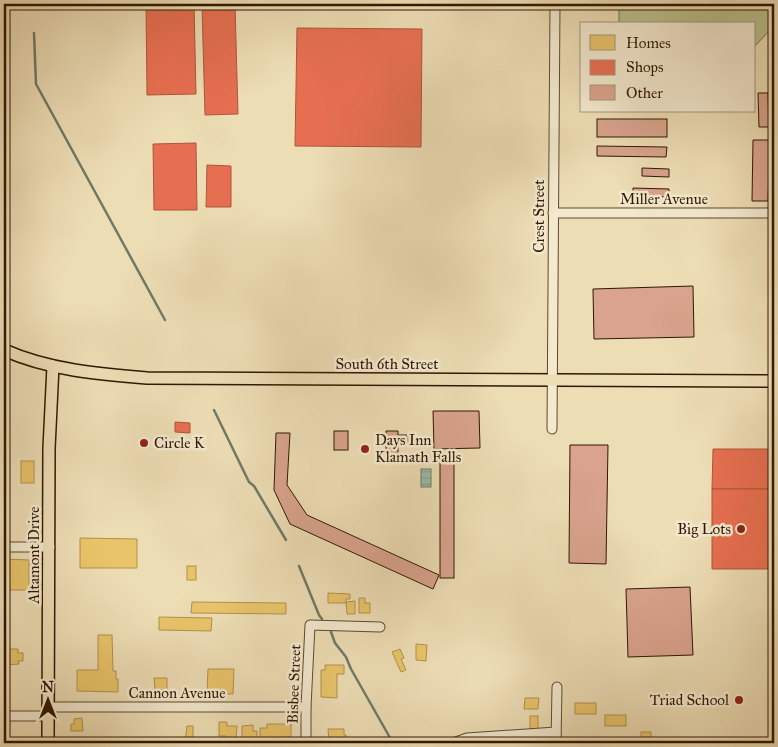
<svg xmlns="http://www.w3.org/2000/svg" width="778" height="747" viewBox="0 0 778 747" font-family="'IM FELL Great Primer',serif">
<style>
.green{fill:#bac08c;stroke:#756c46}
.water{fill:url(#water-rules);stroke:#707a66}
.homes{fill:#e9c46a;stroke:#b2904a}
.shops{fill:#e76f51;stroke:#b05539}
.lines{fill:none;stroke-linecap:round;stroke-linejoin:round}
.stream{stroke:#707a66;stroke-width:2.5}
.building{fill:#d9a38d;stroke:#301800}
.minor-casing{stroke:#5f492d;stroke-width:11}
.major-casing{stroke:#301800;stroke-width:14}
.minor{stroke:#f3e9cf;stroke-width:9}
.major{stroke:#edddb5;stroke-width:11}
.poi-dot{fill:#8f2418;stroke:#f3e9cf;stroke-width:2}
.labels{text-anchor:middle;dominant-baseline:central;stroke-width:5;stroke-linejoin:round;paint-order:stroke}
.street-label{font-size:15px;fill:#301800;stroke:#f3e9cf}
.poi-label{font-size:15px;fill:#301800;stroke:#f3e9cf;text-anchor:start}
</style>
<defs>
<pattern id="water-rules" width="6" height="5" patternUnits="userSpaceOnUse" patternTransform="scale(1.25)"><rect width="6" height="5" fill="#9abcaa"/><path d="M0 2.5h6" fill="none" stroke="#85a190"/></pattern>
</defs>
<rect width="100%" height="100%" fill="#edddb5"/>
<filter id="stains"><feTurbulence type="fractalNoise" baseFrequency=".004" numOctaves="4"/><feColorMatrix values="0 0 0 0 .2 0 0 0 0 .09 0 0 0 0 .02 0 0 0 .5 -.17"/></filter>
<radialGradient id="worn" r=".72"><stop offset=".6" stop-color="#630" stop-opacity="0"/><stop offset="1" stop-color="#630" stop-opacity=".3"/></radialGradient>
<path class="green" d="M619,4H774V26L754,47V24H619Z"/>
<rect class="water" x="421" y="469" width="10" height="18"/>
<g class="homes">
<rect x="21" y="461" width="13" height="22"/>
<path d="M80,538L137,539V568H80Z"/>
<path d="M4,559L29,560V590H4Z"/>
<rect x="187" y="566" width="9" height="14"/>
<path d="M328,593L350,594V599H346V603H328Z"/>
<path d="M359,598H365V603H370V613H359Z"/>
<path d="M355,601V614H347L346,602Z"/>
<path d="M192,602L286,603V614L191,613Z"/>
<path d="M159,617L212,618L211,631L159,630Z"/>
<path d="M98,635H112L113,671H116V679H118V692L77,691V670H98Z"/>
<path d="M416,644L427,645L426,661L416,660Z"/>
<path d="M4,649H18V653H23V661H18L19,664L4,665Z"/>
<path d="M400,649L404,658L401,659L406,670L401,672L392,652Z"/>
<path d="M325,665H344V674H337V698L321,697V670H325Z"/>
<path d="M208,669H234L233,694L207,693Z"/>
<path d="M154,678H167V690H155Z"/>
<path d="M525,698H539L538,709H524Z"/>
<rect x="575" y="703" width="21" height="11"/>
<rect x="605" y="715" width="21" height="11"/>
<rect x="530" y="716" width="8" height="13"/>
<path d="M82,718L83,731H71V724H74V719Z"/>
<path d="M219,722H227V726H237L236,739H226V736H219Z"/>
<path d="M267,724H291V737L260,738V728H267Z"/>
<path d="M253,725V731H257V739H253V743H242V726Z"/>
<path d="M187,726H193V743H185Z"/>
<path d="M328,729H344V735H346L347,741L329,742Z"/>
<path d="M641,732H651V739H653V743H641Z"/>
<path d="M517,737H524V743H518Z"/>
<rect x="351" y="738" width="11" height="5"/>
</g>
<g class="shops">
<path d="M146,4H194L196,94L147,95Z"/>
<path d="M235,5L238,114L205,115L202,6Z"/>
<path d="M297,28L422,29L421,147L295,146Z"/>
<path d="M196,143L197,210H154L153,144Z"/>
<path d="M207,165L231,166V207H206Z"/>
<path d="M175,422L190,423V433L175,432Z"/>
<path d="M713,449H770V489H712Z"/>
<path d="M712,489H770L769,569H712Z"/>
</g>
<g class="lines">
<g class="stream">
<path d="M34,4V7"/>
<path d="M34,33L36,84L165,320"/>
<path d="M214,410L249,482L254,486L286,540"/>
<path d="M299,566L319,615L322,619"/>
<path d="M331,632L335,643L346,657L351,669L393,743"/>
</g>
</g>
<g class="building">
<path d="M758,93H768L769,127H759Z"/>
<rect x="597" y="119" width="70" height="18"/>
<path d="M753,140H770L768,201H752Z"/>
<path d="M597,146L667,147L666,157L597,156Z"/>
<path d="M642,168L669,169V177L642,176Z"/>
<path d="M633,188L669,189V197L633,196Z"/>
<path d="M4,225H6L5,282L4,281Z"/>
<path d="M693,286L694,337L594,339L593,289Z"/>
<path d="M433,411H479L480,448L434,449Z"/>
<rect x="334" y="431" width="14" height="19"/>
<path d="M386,431H398V435H414V444H398V461H386Z"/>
<path d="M276,433H290L287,485L307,515L439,575L433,589L290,524L274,490Z"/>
<path d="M570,445H608L606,564L569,563Z"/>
<rect x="440" y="459" width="14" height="119"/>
<path d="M690,587L693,655L628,657L626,589Z"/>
</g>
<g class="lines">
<g class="minor-casing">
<g id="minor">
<path d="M553,213H774"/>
<path d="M552,429L555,4"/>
<path d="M4,547H50"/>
<path d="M49,707H306"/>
<path d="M4,716H49"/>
<path d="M306,743V707L310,625L380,627"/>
<path d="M453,743L467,738L556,732"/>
<path d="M556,743L557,687"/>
</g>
</g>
<g class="major-casing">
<g id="major">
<path d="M4,350C49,370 98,374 147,378L774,381"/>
<path d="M48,743L49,448L53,366"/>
</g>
</g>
<use href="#minor" class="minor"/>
<use href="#major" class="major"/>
</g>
<g class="poi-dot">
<circle cx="144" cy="443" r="5"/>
<circle cx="365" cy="449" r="5"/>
<circle cx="741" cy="529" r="5"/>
<circle cx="739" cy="700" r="5"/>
</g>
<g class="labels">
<g class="street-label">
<text x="664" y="199">Miller Avenue</text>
<text transform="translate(539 216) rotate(-90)">Crest Street</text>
<text x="387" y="364">South 6th Street</text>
<text transform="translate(34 555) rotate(-90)">Altamont Drive</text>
<text transform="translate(294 684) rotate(-88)">Bisbee Street</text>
<text x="177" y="693">Cannon Avenue</text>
</g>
<g class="poi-label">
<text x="375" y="440">Days Inn<tspan x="375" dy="17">Klamath Falls</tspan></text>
<text x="154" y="443">Circle K</text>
<text x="731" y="529" text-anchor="end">Big Lots</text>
<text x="729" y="700" text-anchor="end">Triad School</text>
</g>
</g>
<rect width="778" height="747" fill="none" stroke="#edddb5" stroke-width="20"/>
<rect x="5" y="5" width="768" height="737" fill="none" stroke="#301800" stroke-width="2.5"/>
<rect x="10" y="10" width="758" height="727" fill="none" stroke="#301800"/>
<rect x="580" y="22" width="175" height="90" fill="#f3e9cf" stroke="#a5957c"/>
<rect x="590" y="35" width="25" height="15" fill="#e9c46a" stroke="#a5957c"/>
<text x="626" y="48" font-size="15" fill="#301800">Homes</text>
<rect x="590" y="60" width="25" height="15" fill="#e76f51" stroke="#a5957c"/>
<text x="626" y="72" font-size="15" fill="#301800">Shops</text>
<rect x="590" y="85" width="25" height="15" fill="#d9a38d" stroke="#a5957c"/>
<text x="626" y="98" font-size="15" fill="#301800">Other</text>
<g transform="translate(48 700)" stroke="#f3e9cf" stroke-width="4" paint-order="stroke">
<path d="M0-4L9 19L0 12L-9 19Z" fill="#301800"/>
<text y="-8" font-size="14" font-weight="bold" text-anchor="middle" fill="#301800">N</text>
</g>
<rect width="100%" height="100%" filter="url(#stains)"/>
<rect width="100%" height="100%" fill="url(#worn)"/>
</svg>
